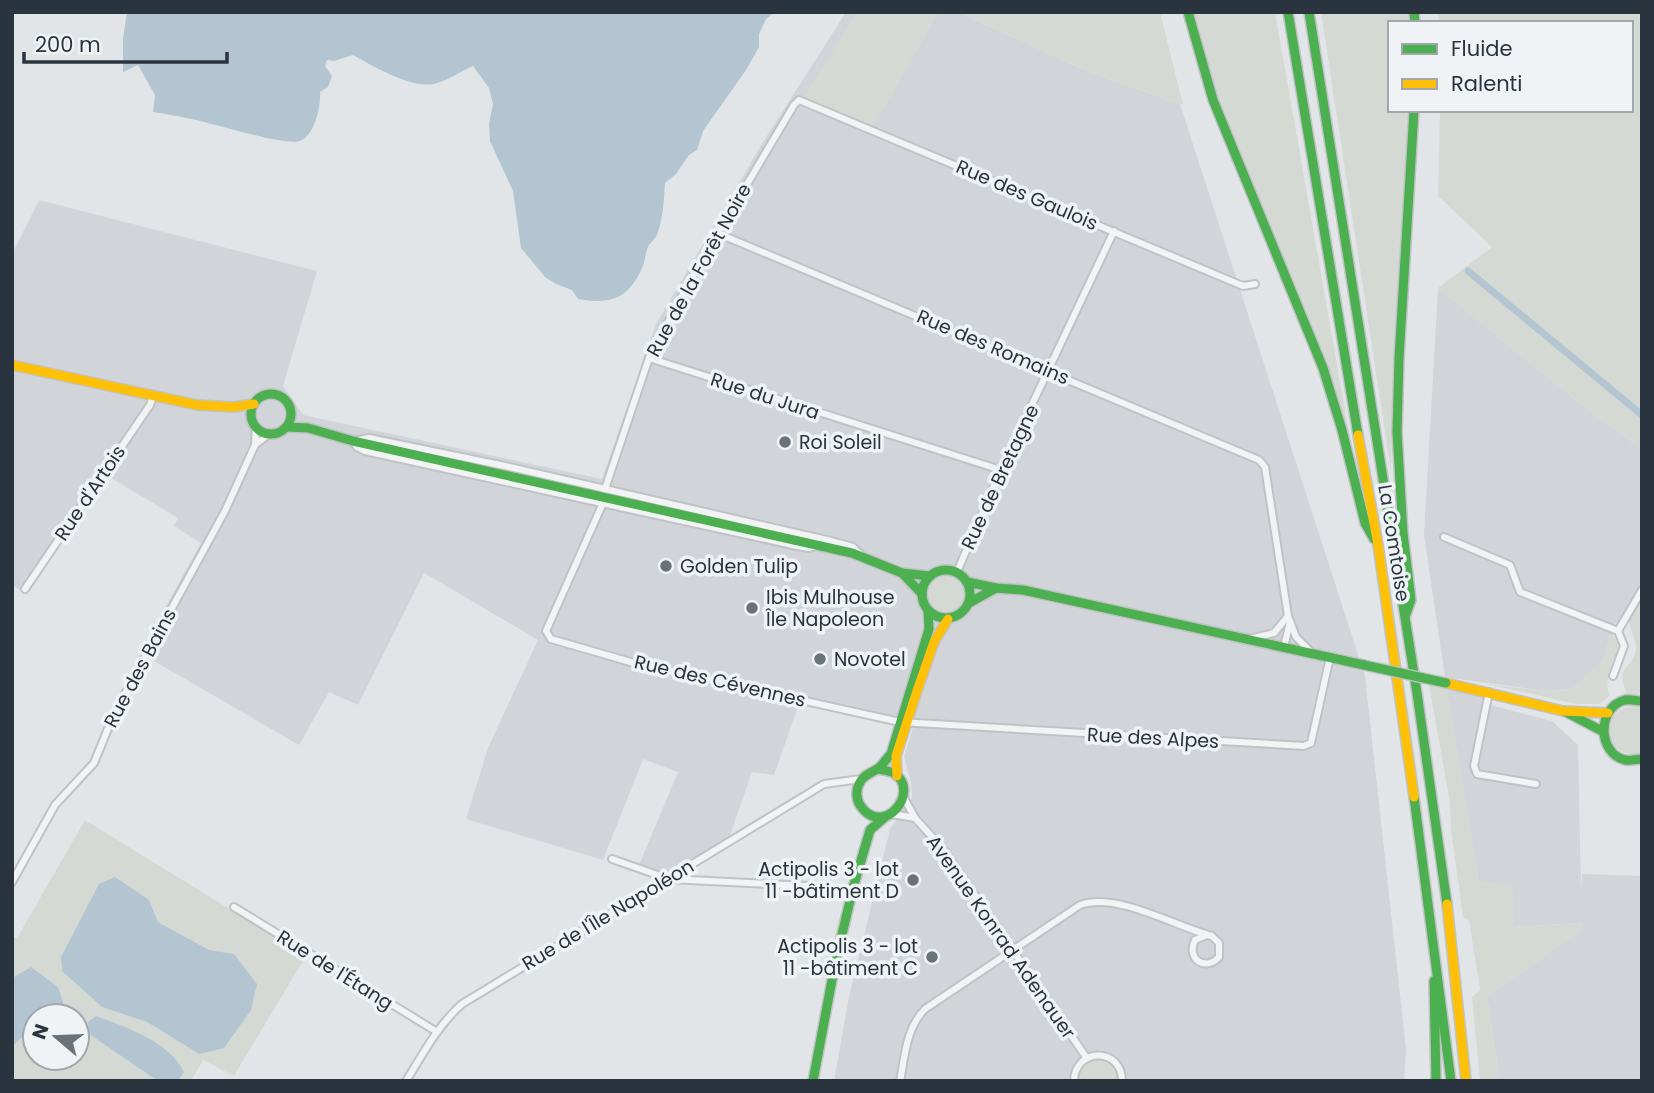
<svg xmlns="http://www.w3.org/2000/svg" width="1654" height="1093" viewBox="0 0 1654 1093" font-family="Poppins,sans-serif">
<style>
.built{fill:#d1d5da}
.green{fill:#d4dad3;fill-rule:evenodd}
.water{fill:#b2c5d0}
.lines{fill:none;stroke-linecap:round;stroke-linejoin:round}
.canal{stroke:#b2c5d0;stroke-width:7}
.street-casing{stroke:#c0c3c5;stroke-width:10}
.fast-casing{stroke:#c0c3c5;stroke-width:12}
.slow-casing{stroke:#c0c3c5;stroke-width:12}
.street{stroke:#f1f3f4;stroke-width:6}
.fast{stroke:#4caf50;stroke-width:9}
.slow{stroke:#ffc107;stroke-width:9}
.fast-bridge-casing{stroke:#c0c3c5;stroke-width:12;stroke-linecap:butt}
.fast-bridge{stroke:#4caf50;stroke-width:9}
.poi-dot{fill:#6a7279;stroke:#f0f3f6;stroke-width:2.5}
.labels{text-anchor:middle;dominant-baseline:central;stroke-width:7;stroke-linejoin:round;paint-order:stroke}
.street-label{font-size:19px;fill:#2a343e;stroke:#f0f3f6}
.poi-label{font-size:19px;fill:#2a343e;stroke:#f0f3f6;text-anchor:start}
</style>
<rect width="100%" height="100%" fill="#e2e5e7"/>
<g class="built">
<path d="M846,12H958L1089,72L1180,104L1365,676L1406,1049L1404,1081H834L849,997L890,829L912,798L911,783L904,757L913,727L799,704L774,775L752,772L729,838L667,874L639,865L678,772L643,759L603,860L466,819L488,748L538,640L424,573L358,705L329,692L299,745L140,653L201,543L174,526L178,518L101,472L20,590L12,585V254L39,200L317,271L283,386L303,415L602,479L656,324L763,142Z"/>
<path d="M1438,288L1598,418L1642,449V600L1629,620L1622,615L1617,623L1612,624L1519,591L1518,597L1611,633L1603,660L1572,689L1545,691L1445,677L1424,535Z"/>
<path d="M1446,688L1483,698V703L1552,721L1578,745L1581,890L1582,874L1642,876V1081H1500L1487,997L1581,930L1582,923L1513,927L1479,883Z"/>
</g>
<g class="green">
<path d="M857,12H939L874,126L807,99L806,94Z"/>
<path d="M958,12H1160L1183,105L1089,72Z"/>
<path d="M1191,12H1275L1355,467L1216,99Z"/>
<path d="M1321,12H1408L1409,23H1390V110H1409L1393,357L1391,471Z"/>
<path d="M1438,12H1642V449L1598,418L1438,288L1492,247L1438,196L1440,110H1631V23H1440Z"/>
<circle cx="945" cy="595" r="20"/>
<path d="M1642,600V692C1637,696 1633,697 1627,694C1614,662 1635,669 1636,648C1636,638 1630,630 1629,620Z"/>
<path d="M1611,633C1625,650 1614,652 1610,669C1607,678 1607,686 1609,696L1600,704H1576L1487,684L1545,691L1572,689L1603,660Z"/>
<path d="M1429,685L1446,688L1479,882L1513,884L1514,927L1582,923V930L1487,997L1500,1081H1480L1472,997L1480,990L1469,920L1463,917L1451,829L1450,803Z"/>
<path d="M1635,706L1642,707V753C1604,762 1595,709 1635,706Z"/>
<path d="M85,820L306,956L234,1076L203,1060L191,1081H163L179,1079L90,1034L158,1081H12V1047L21,1038L35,1031V1058H77V1016H60L66,1011L31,967L12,978V936L17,938ZM149,900L158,922L209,950L234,954L199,1054L147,1022L102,1007Z"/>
<path d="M1097,1058C1111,1060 1117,1067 1118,1081H1078C1078,1068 1085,1061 1097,1058Z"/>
</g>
<g class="water">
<path d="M127,12H775L766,19L759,34V47L746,70L703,131L697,150L689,155L676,174L665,183C664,199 663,222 656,237C655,238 650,244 649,245C645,251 646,259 643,266C629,298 612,305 578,299L572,290L556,284L545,277L521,248L513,191L490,141L489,124L493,104L489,88L473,66C461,71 449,80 437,83C414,91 373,66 353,55L334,61L327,60L325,66L332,76L328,87L320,92C321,106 315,135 300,141C283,146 213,123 191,119C179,116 166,114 153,112L155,95L138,65L123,72V39Z"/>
<path d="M115,877L149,900L158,922L209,950L234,954L257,984L251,1010L224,1048L199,1054L147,1022L102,1007L62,971L61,957L99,884Z"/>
<path d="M31,967L58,987L66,1011L60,1016H35V1031L21,1038L12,1047V978Z"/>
<path d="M96,1016C126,1027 170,1042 184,1072L179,1079L158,1081L89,1034L88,1022Z"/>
</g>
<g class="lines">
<path class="canal" d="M1468,271L1642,415"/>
<g class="street-casing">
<g id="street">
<path d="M717,233L1259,460L1265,467L1288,616L1296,637L1312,653"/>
<path d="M649,358L1001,470"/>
<path d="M255,445L269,434"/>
<path d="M605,489L649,358L692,277L794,105L799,100L1243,286L1255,284"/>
<path d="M603,503L546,631L551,639L634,663L900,722L1304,746L1311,743L1330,657"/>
<path d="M1444,537L1510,565L1520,592L1618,631L1624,646L1613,676"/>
<path d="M816,546L809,548L797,546L365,451L357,447L353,441L369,438L505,466L827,540L853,547L862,556"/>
<path d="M957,572L1001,470L1114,231"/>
<path d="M25,589L150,405L153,396"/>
<path d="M1618,631L1642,590"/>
<path d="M1249,639L1274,633L1288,616"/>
<path d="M1284,647L1290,622"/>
<path d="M1489,692L1474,766L1477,774L1536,784"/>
<path d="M904,798L915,818L944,850L1086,1057"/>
<path d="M892,814L915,818"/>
<path d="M612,859L669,879L807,886"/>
<path d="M12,882L55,805L94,763L114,714L225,511L255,445L256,427"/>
<path d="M234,907L437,1032"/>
<path d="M406,1081C423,1054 438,1025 462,1004L824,784L861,779"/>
<path d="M900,1081C905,1056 906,1028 925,1009L1080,905C1117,892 1174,926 1212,936L1219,943V957C1205,972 1186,959 1195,940L1207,935"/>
<path d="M1074,1081C1075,1047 1122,1047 1122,1081"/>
</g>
</g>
<g class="fast-casing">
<g id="fast">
<path d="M1188,12L1213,100L1323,368L1342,430L1365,523L1374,539"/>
<path d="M1288,12L1358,435"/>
<path d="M1309,12L1417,693L1447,904"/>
<path d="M1414,12L1415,23"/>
<circle cx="271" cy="414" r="20"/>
<path d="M287,427L308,428L353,441L852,553L902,573L922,594"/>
<circle cx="946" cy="594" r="24"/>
<path d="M902,573L930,576"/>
<path d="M967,582L996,588L1023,590L1364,665"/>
<path d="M969,603L996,588"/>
<path d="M1406,614L1411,600L1403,533L1397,432L1399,358L1414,110"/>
<path d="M1642,701C1637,701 1630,699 1625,700C1597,707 1597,753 1625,760C1630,761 1637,759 1642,759"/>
<path d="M1564,711L1602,731"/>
<path d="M878,769C883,770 890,771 894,773C922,791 883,840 860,805C856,799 856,790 859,784C863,774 873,773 880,767C884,763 887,758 891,754L929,629L928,610"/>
<path d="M1414,797L1451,1081"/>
<path d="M1434,981L1436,1081"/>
<path d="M813,1081L835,964L853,888L870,830L885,817"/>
</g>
</g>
<g class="slow-casing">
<g id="slow">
<path d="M12,365L197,405L234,407L254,404"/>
<path d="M1358,435L1378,545L1414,797"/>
<path d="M1446,683L1563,711L1608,713"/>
<path d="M897,776L896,756L916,694L934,642L948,619"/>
<path d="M1447,904L1466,1081"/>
</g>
</g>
<use href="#street" class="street"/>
<use href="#fast" class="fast"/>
<use href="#slow" class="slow"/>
<g class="fast-bridge-casing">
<path id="fast-bridge" d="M1364,665L1446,683"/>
</g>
<use href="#fast-bridge" class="fast-bridge"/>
</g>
<g class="poi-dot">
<circle cx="785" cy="442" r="7"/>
<circle cx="666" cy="566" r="7"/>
<circle cx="752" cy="608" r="7"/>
<circle cx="820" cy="659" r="7"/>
<circle cx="913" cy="880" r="7"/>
<circle cx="932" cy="957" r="7"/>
</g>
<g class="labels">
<g class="street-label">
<text transform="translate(1027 195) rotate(23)">Rue des Gaulois</text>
<text transform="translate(699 270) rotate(-61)">Rue de la Forêt Noire</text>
<text transform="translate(993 347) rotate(23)">Rue des Romains</text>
<text transform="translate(765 396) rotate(18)">Rue du Jura</text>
<text transform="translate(1000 477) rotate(-65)">Rue de Bretagne</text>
<text transform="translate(90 493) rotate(-56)">Rue d'Artois</text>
<text transform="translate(1394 543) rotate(81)">La Comtoise</text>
<text transform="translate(140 668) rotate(-62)">Rue des Bains</text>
<text transform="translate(720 681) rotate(13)">Rue des Cévennes</text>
<text transform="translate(1153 738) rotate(3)">Rue des Alpes</text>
<text transform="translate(608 915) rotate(-31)">Rue de l'Île Napoléon</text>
<text transform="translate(1001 937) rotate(55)">Avenue Konrad Adenauer</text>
<text transform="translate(335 970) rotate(32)">Rue de l'Étang</text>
</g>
<g class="poi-label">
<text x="799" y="442">Roi Soleil</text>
<text x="680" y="566">Golden Tulip</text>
<text x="766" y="597">Ibis Mulhouse<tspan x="766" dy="22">Île Napoleon</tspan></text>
<text x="834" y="659">Novotel</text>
<text x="899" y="869" text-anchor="end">Actipolis 3 - lot<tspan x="899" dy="22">11 -bâtiment D</tspan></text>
<text x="918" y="946" text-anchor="end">Actipolis 3 - lot<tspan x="918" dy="22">11 -bâtiment C</tspan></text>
</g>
</g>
<rect width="1654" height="1093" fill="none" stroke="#2a343e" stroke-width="28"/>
<rect x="1388" y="21" width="245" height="91" fill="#f0f3f6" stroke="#a1a7ac" stroke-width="2"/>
<rect x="1402" y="44" width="35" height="10" fill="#4caf50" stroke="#a1a7ac" stroke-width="2"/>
<text x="1451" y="56" font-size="21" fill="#2a343e">Fluide</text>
<rect x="1402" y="79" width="35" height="10" fill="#ffc107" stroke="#a1a7ac" stroke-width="2"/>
<text x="1451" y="91" font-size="21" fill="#2a343e">Ralenti</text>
<g transform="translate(56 1037) rotate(289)"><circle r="33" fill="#f0f3f6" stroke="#a1a7ac" stroke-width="2"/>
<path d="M0-5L12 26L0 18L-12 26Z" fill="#6a7279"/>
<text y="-10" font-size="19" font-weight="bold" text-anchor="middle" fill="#2a343e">N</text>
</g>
<path d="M24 52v10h203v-10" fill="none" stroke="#2a343e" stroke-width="3.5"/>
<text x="35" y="52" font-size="21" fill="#2a343e" stroke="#f0f3f6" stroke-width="5" paint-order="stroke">200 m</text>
</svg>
